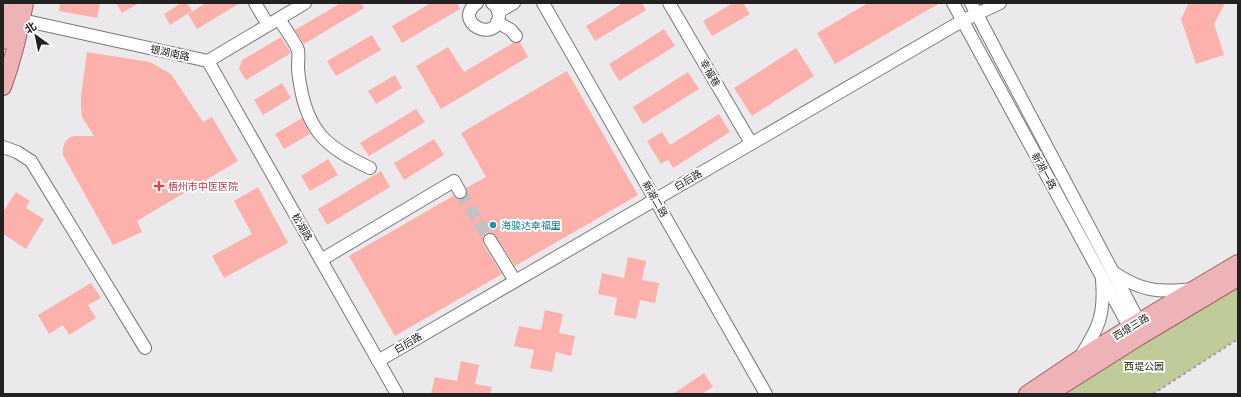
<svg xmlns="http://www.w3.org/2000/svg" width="1241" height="397" viewBox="0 0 1241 397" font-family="Raleway,'Noto Sans SC',sans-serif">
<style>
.green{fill:#bfcb99}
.building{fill:#fdb1ac}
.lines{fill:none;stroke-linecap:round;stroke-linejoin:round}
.minor-tunnel{stroke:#c4c1c4;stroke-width:12;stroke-dasharray:12 6;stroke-linecap:butt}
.minor-casing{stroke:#7b787b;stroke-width:14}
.major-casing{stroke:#9f5f63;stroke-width:18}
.path{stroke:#9f9d9f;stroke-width:2;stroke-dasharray:3 3;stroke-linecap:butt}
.minor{stroke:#fff;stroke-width:12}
.major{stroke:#eeb3b6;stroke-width:16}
.health-dot{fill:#e0444e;stroke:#fff;stroke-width:1.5}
.culture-dot{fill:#0f9aa8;stroke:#fff;stroke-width:1.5}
.labels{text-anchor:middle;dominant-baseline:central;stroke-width:4;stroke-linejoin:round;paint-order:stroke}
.street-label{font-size:10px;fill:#232223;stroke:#fff}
.health-label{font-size:10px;fill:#be3a42;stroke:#fff;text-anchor:start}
.culture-label{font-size:10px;fill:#0d838f;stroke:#fff;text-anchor:start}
.park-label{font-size:10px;fill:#272c0f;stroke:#fff}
</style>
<rect width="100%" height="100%" fill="#ece9ec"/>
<path class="green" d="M1238,278V339L1153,394H1049Z"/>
<g class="building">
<path d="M60,3H100L97,18L59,11Z"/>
<path d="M116,3H139L122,13Z"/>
<path d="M181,3H187L192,11L170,25L164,14Z"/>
<path d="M206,3H240L197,29L188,14Z"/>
<path d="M341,3H361L364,8L304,44L295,30Z"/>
<path d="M431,3H457L460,9L402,43L392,26Z"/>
<path d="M623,3H642L646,10L595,41L586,26Z"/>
<path d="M733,3H743L750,14L712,36L703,21Z"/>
<path d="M868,3H940L835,64L817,33Z"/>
<path d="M1189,3H1225L1214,24L1224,55L1196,64L1181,19Z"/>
<path d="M664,29L675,46L619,81L609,64Z"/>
<path d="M372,35L381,50L336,76L327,61Z"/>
<path d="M281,37L291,53L246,80L239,69L242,60Z"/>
<path d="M520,42L528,57L441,109L416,66L448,47L464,72L513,43H517Z"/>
<path d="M796,48L814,76L752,116L734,88Z"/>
<path d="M87,52L150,62L171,74L203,122L212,117L238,161L137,221L142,232L113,245L63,155V148L65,142L70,137L75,136H94L82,117L81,108V96Z"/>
<path d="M567,71L638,195L515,266L496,236L490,233H486L483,237V244L502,274L395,336L349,256L453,196L459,199L464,198L467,193L466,188L486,177L461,133Z"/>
<path d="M688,72L699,89L643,124L633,107Z"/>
<path d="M395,75L402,88L376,104L368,91Z"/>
<path d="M282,83L291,98L263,115L254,100Z"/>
<path d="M416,109L425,122L369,156L360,143Z"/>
<path d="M719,114L730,132L673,168L668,160L661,164L647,141L662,132L670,145Z"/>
<path d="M302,118L310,134L284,149L275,134Z"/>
<path d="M434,139L444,155L404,180L394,163Z"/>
<path d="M328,159L338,175L310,191L301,176Z"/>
<path d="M381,171L390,187L327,225L318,209Z"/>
<path d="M258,187L288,243L224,278L212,256L252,234L234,201Z"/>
<path d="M16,192L30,201L26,208L44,219L26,249L3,234V212Z"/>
<path d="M628,257L646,261L642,280L659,283L655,303L640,300L636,319L614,315L617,298L598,294L602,273L624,278Z"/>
<path d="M91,283L101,298L88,305L96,318L69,335L63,325L49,334L38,315Z"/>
<path d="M545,310L563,314L559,333L575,336L571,356L556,352L552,372L530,368L534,350L514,346L519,326L541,330Z"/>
<path d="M461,361L479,365L475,384L492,387L490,394H431L435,377L457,381Z"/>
<path d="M704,373L713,387L702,394H673Z"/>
</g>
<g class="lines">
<path class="minor-tunnel" d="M460,192L490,240"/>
<g class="minor-casing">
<g id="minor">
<path d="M255,3L268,25"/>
<path d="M477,3C451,22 497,45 499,16C499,10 496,6 492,3"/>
<path d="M543,3L766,394"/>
<path d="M669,3L751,143"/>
<path d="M953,3L1133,334"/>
<path d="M971,3L1143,329"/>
<path d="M498,12L514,3"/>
<path d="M279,19C284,27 295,42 298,50C299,55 298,61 298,66C298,72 299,78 300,84C308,133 328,148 370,168"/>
<path d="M22,20L208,61L305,3"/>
<path d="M497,22L511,30L516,36"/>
<path d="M208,61L397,394"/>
<path d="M3,147L17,152L31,161L145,348"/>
<path d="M490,240L515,281"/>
<path d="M321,260L454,181L460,192"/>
<path d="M1113,272C1141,291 1158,293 1192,289"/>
<path d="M1080,357C1099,328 1105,314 1102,280"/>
<path d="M378,361L962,21L1000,3"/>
</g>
</g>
<g class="major-casing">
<g id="major">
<path d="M3,41L11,3"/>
<path d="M3,87C13,60 20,31 25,3"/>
<path d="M1027,394L1079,359L1130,327L1238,263"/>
<path d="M1049,394L1136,339L1238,278"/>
</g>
</g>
<path class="path" d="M1153,394L1238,339"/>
<use href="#minor" class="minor"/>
<use href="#major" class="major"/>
</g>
<path class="health-dot" d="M157 180h4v4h4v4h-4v4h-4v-4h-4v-4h4z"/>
<circle class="culture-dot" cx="493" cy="225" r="4"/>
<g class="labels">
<g class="street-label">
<text transform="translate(170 53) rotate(12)">银湖南路</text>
<text transform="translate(710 73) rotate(60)">幸福巷</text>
<text transform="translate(1044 171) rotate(61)">新湖一路</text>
<text transform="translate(688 180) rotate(-30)">白后路</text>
<text transform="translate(655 199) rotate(60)">新湖二路</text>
<text transform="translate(302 227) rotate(60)">松湖路</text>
<text transform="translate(1131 327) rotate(-31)">西堤三路</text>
<text transform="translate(408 343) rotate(-30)">白后路</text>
</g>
<g class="health-label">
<text x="168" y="186">梧州市中医医院</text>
</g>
<g class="culture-label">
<text x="501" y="225">海骏达幸福里</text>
</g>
<g class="park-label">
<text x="1144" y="366">西堤公园</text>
</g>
</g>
<rect width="1241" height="397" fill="none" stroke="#232223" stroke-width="8"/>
<g transform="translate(36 36) rotate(327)" stroke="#ffffff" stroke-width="3" paint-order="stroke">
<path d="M0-3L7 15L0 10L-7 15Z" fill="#232223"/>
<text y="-6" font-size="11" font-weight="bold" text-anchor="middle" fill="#232223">北</text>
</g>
</svg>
